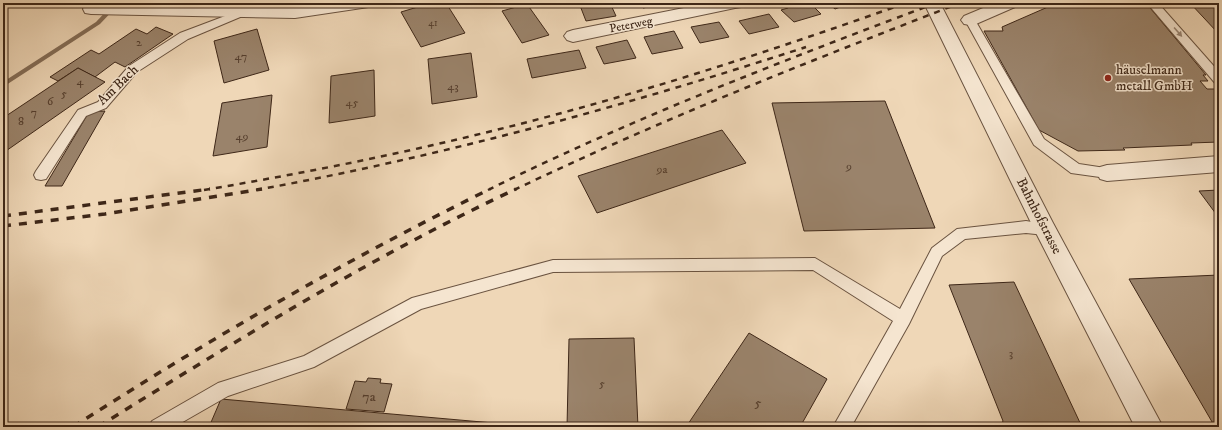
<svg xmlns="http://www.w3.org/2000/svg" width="1222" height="430" viewBox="0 0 1222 430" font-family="'IM FELL DW Pica',serif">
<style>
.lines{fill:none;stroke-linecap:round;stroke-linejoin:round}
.stream{fill:#846d57;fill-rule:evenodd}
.building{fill:#9a836b;stroke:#3e2718}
.service-casing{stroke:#6a5340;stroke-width:2}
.minor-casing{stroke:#6a5340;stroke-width:2}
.tertiary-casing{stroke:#6a5340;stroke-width:2}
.service{fill:#f5e5d0;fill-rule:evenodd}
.minor{fill:#f5e5d0;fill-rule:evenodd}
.tertiary{fill:#f5e5d0;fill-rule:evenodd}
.rail-far1{stroke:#3e2718;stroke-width:2.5;stroke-dasharray:6 6;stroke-linecap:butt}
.rail{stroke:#3e2718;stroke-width:3.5;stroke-dasharray:8 8;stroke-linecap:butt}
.oneway{fill:#9a8674}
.poi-dot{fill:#8f2418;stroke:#f5e5d0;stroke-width:1.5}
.labels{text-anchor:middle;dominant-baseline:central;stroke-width:3;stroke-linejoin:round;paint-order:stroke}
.far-number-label{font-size:10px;fill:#553e2d}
.far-street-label{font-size:12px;fill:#3e2718;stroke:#f5e5d0}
.number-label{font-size:12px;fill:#553e2d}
.poi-label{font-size:14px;fill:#3e2718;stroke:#f5e5d0;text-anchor:start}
.street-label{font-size:14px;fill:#3e2718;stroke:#f5e5d0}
.near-number-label{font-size:14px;fill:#553e2d}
</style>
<rect width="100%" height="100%" fill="#efd7b7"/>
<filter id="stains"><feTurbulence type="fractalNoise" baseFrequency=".005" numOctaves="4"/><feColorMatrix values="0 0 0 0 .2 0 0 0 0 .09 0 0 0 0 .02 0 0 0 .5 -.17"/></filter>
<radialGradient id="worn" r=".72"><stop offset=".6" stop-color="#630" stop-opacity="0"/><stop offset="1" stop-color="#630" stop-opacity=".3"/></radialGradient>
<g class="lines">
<path class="stream" d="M114,3H120L100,24L3,87V82L96,22Z"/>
</g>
<g class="building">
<path d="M431,3H446L465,33L421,47L401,12Z"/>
<path d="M579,3H610L616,16L586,21Z"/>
<path d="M640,3H670L643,8Z"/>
<path d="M783,3H810L821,14L794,22L781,10L788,8Z"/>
<path d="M828,3H851L835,9Z"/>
<path d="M1057,3H1146L1206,75H1203L1208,81H1200L1207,89H1217L1219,91V142L1191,143L1192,145L1123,148L1125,150L1078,151L1039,130L984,31H1003L1002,27Z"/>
<path d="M1190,3H1215L1219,7V32H1217Z"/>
<path d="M527,4L549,35L522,43L502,11Z"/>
<path d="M769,14L779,27L749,34L739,21Z"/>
<path d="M719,22L729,37L700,43L691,27Z"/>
<path d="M156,27L173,34L125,67L115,62L95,77L78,68L58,81L50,77L91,50L99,54L136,29L147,34Z"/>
<path d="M257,29L269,70L224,83L214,41Z"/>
<path d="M674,31L683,48L652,54L644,37Z"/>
<path d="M627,40L636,58L604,64L596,47Z"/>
<path d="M579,50L586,68L532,78L527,59Z"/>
<path d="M471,53L477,97L432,104L428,59Z"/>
<path d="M78,68L105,82L3,153V118Z"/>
<path d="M374,70L375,116L329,123L331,76Z"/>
<path d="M272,95L267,147L213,156L222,103Z"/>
<path d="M885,101L935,228L804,231L772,103Z"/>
<path d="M105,111L62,186H45L89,112Z"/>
<path d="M722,130L746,163L597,213L578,176Z"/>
<path d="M1219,190V218L1199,191Z"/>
<path d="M1219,275V427H1215L1129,279Z"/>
<path d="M1014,282L1082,427H1000L1003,421L949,285Z"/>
<path d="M749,333L827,379L800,427H686Z"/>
<path d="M634,338L638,427H567L569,339Z"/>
<path d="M368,378L381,379L380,383L392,384L384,412L346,409L355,381L366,382Z"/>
<path d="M221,399L516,425L515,427H209Z"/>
</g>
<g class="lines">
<g class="service-casing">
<g id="service">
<path d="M1147,3H1158L1219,72V84L1215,83Z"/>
<path d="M241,10L245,11L246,13L245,15L188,39L137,72L106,108L86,116L46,179L41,180L36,179L34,175L36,171L78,110L98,102L129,66L180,33Z"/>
<path d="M970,17L975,20L1044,139L1079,164L1112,169L1114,173L1112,177L1107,178L1071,173L1034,145L965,20Z"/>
<path d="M1026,221L1050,225L1052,229L1050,233L1045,235L1026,233L965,239L942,256L909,324L851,427H833L893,321L813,270L553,272L421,309L314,367L228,396L174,427H149L152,421L218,383L304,356L412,298L553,260L815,258L900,309L932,248L957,229Z"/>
</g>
</g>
<g class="minor-casing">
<g id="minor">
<path d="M304,3H370L368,7L362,8L295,18L91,14L85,13L83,9L85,5L91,4L295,8L305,6Z"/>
<path d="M709,3H743L741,7L735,8L573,42L567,40L564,36L567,32L573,30Z"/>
<path d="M995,3H1017L1015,7L976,24L970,25L964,24L961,20L964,16Z"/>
<path d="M1219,156V172L1107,181L1100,179L1097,173L1100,167L1107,165Z"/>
</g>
</g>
<g class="tertiary-casing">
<path id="tertiary" d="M924,3H940L1053,223L1163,427H1135L1034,229Z"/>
</g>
<use href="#service" class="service"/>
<use href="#minor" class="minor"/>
<use href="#tertiary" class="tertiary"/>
<g class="rail-far1">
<path d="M204,190C305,173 405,153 504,128C640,94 774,50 906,3"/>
<path d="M256,190C443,156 625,106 806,47"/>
<path d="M488,190C633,118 785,60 936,3"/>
<path d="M514,190C660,120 810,61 960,3"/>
</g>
<g class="rail">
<path d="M3,216L210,189"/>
<path d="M3,226L105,214L262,189"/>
<path d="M73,427C208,340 346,260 490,189"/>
<path d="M98,427C234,342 371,257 516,189"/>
</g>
</g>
<defs><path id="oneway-solid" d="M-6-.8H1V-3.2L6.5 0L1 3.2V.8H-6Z"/></defs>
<use class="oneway" href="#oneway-solid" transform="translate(1178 32) rotate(49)"/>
<circle class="poi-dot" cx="1108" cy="78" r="4"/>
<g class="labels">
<g class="far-number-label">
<text x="433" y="23">41</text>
</g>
<g class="far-street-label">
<text transform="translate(631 25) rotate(-11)">Peterweg</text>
</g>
<g class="number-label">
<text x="139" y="42">2</text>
<text x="241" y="56">47</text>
<text x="80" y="81">4</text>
<text x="453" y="86">43</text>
<text x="64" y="93">5</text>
<text x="50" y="101">6</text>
<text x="352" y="102">45</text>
<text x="34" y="112">7</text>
<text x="21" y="121">8</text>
<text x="242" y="136">49</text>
<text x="849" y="166">9</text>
<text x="662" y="169">9a</text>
<text x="1011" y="353">3</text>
<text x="602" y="383">5</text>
</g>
<g class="poi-label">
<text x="1116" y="70">häuselmann<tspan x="1116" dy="16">metall GmbH</tspan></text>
</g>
<g class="street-label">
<text transform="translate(118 85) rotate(-44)">Am Bach</text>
<text transform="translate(1039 216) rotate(63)">Bahnhofstrasse</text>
</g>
<g class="near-number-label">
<text x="369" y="397">7a</text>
<text x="758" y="403">5</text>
</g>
</g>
<rect width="1222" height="430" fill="none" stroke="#efd7b7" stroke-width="16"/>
<rect x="4" y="4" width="1214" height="422" fill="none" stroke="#3e2718" stroke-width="2"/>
<rect x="8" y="8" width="1206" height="414" fill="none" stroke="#3e2718"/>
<rect width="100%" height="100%" filter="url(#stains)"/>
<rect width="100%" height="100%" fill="url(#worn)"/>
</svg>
